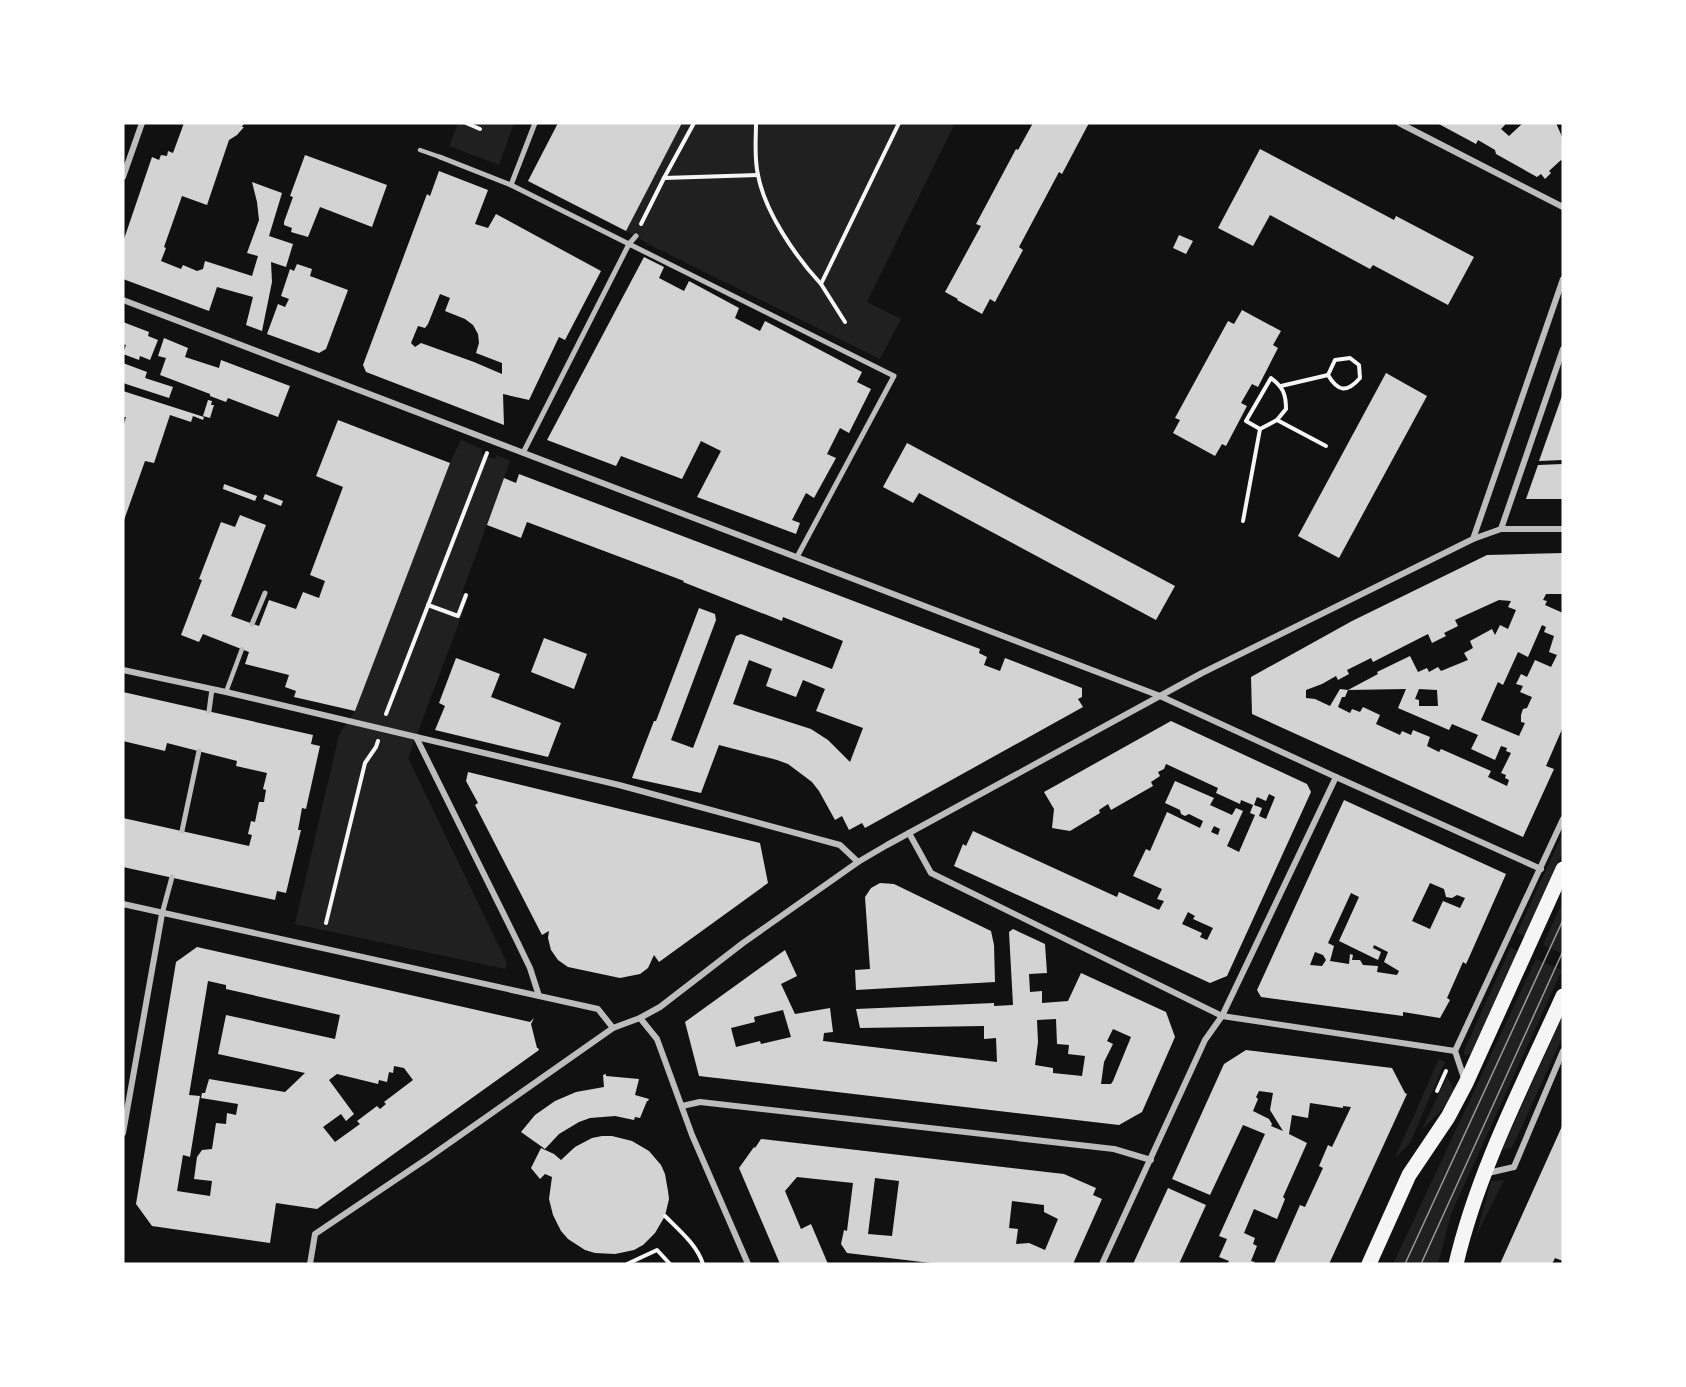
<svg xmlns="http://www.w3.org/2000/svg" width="1686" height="1387" viewBox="0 0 1686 1387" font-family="'Open Sans',sans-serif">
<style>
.green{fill:#202020}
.building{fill:#d3d3d3;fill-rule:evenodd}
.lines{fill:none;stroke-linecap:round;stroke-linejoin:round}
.path{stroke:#f5f5f5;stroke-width:4}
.service{stroke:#bcbcbc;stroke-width:4.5}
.pedestrian{stroke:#bcbcbc;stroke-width:5}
.minor{stroke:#bcbcbc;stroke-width:6}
.primary{stroke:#f5f5f5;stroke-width:15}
.tram{stroke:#9a9a9a;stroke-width:1.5}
</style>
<rect width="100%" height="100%" fill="#111"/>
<g class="green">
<path d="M458,123H514L499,165L449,146Z"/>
<path d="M682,123H955L867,302L901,319L880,359L650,245L626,231Z"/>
<path d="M461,440L482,449L481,454L495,459L497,455L510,461L462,593L469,596L408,758L507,963L505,969L295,924L339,735L355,711L450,463Z"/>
<path d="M1563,833V851L1524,936L1517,933Z"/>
<path d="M1563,901V954L1543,945Z"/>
<path d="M1511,947L1518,951L1471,1054L1466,1056L1464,1054V1051Z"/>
<path d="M1536,959L1562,970L1451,1214L1438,1264H1393Z"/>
<path d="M1563,1015V1036L1512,1148L1502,1150Z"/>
<path d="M1439,1059L1445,1062L1410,1143L1395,1158Z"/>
<path d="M1447,1077L1455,1091L1449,1102L1421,1131Z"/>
<path d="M1504,1180L1476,1236L1491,1181Z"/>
</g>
<g class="building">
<path d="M184,123H244L242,127H244L237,135L229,140L207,205L182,196L164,247L166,248L161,261L181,269L183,265L197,271L203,269L205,261L252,276L258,256L247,253L259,220L257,202L252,182L282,193L269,236L293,244L286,267L271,262L272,282L262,331L246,325L253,297L217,287L209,311L123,279V242L152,157L159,160L161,155L167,156L168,151L173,153Z"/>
<path d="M558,123H682L626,231L528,181Z"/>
<path d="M1033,123H1089L1062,174L1059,172L1019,247L1023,250L995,302L990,299L982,314L957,300L958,299L945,292L981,226L976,224L1016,149L1018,150Z"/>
<path d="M1437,123H1504L1505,125L1501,129L1509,136L1523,123H1556L1563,139V162L1561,160L1549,171L1551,173L1545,179L1541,174L1537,177L1496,154L1495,150L1478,140L1476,144Z"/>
<path d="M1260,149L1394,220L1396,216L1474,257L1448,305L1373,265L1370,269L1270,215L1253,246L1218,228Z"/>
<path d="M305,155L387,185L372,227L320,207L308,237L291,232L292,228L284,225V222L293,197L290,196Z"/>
<path d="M439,171L488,190L475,224L488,228L496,214L601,271L565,340L559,337L529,400L503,394L504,425L366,372L363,365L427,194L430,196ZM440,294L450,298L445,311L465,319L473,325L478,334L479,343L476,353L502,363V374L474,362L421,343L415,347L411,343L418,326L425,328L428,324Z"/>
<path d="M1179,235L1193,241L1186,254L1173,248Z"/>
<path d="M644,257L664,267L659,278L684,291L689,281L739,308L735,318L760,331L765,321L862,372L857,382L871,389L849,433L840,428L827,454L836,458L814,498L806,493L792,520L800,523L796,534L697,497L721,451L701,441L682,479L621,456L616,466L547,440Z"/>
<path d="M297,264L312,269L310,276L348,290L326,349L319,353L267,334L278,304L285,307L289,299L281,296L290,269L294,271Z"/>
<path d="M1242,310L1281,331L1273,345L1278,348L1258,387L1252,384L1241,403L1247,406L1226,446L1222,444L1215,456L1173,433L1180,420L1175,418L1228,321L1234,324Z"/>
<path d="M123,322L149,332L148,336L158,340L150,360L140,356L139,360L123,354L126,345L123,344Z"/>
<path d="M164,338L188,348L185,357L219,368L221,360L290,386L278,417L228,398L226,402L210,396V394L160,375L166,358L158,356Z"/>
<path d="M123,363L147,372L145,378L173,387L169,398L123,383Z"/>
<path d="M1386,373L1427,396L1339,558L1298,536Z"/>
<path d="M123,391L204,417L203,420L193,416L191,422L170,415L154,463L145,461L123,523V428L126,417H123Z"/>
<path d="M1563,393V460L1539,461Z"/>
<path d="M208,400L212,401L211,405H214L210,418L203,416Z"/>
<path d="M338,420L450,463L355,711L294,697L296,691L285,687L289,675L245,664L249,652L203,634L199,642L181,635L202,580L199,579L221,522L235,527L240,515L266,525L231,616L259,626L269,600L296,609L303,592L319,598L325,581L310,575L343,487L316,476Z"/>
<path d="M907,443L1175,586L1156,620L919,493L913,503L883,487Z"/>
<path d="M1563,464V499H1526L1538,465Z"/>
<path d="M519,474L980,649L979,653L987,657L984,665L1000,671L1005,658L1082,688V697L1078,699L1083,707L865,828L862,823L849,830L842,816L835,820L819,791L812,782L788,764L777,760L719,745L701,793L632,778L654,721H656L699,608L715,614L716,620L671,740L693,748L736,636L741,634L832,669L843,641L783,617L782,621L683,582L684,581L527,522L521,538L487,525L504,478L516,483ZM749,660L772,669L766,686L796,697L803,680L825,689L816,711L863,728L850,762L828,740L811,729L733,704Z"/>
<path d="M224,484L257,496L255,501L223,489Z"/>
<path d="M265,494L283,501L281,506L263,499Z"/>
<path d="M1563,553V594H1546L1543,600L1547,601L1545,605L1563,613V727L1546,766L1554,769L1523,837L1252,714L1251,677L1352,621L1487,555ZM1499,600L1511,601L1508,607L1516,610L1508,629L1500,625L1495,635L1492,629L1470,641L1473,648L1464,653L1468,660L1441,671L1438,667L1429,672L1427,668L1418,672L1410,656L1377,672L1378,674L1348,690L1340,689L1330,706L1315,699L1306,698V690L1322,684L1336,676L1338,680L1349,674L1347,670L1371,658L1373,662L1428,634L1432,643L1446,636L1444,633L1458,626L1455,620ZM1542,625L1546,627L1544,632L1554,636L1549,652L1557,655L1551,667L1535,660L1527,677L1521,674L1516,684L1523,686L1520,692L1532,697L1527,708L1523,709L1521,715V722L1525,723L1519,736L1481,720L1498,682L1503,685L1518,652L1528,657ZM1406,689L1398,708L1449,730L1452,724L1478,735L1471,749L1495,760L1501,746L1507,748L1506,751L1511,753L1501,773L1506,775L1505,778L1509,780L1507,786L1488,777L1491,771L1441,749L1439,752L1427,746L1430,737L1413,730L1411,735L1402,731L1400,735L1376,724L1380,715L1363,707L1360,712L1352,709L1350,713L1338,707L1342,697H1345L1348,690ZM1419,689L1437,690L1438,706H1419V700L1415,699Z"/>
<path d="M544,638L587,654L574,689L531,672Z"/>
<path d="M456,658L500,674L491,697L561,723L548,757L435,730L445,706L439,703Z"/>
<path d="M123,692L313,735L311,744L320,746L306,809L302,808L298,830H301L286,893L277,891L275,900L123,867V818L249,846L252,835L248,834L251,821L255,822L259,802H264L266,790L263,789L267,773L236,766L237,761L167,743L165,751L123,741Z"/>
<path d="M1171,721L1307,784L1311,792L1227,976L1210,983L954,866L963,844L966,846L973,831L1117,897L1119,892L1159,910L1164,901L1157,899L1162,889L1133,876L1146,849L1150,851L1167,812L1200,828L1203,821L1189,814L1185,816L1181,814L1180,810L1165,803L1175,781L1214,798L1210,805L1232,815L1236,808L1243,811L1227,846L1239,852L1255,815L1250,813L1253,805L1241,800L1240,804L1216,793L1218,788L1166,764L1164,769L1158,772L1160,776L1151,782L1153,786L1111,810L1108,804L1099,810L1100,813L1070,831L1052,828L1054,809L1044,792ZM1269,794L1275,797L1266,819L1259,816L1262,808L1254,805L1257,797L1266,801ZM1214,826L1220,829L1218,835L1211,832ZM1188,912L1195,916L1193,919L1213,928L1207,940L1200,937L1202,933L1182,924Z"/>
<path d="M468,772L760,843L768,883L659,962L654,955L648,968L640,974L620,978L568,967L558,960L551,950L548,938L549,931L542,935L475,805L478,803L466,781Z"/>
<path d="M1344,800L1506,874L1471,953L1466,964L1463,962L1447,998L1450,1000L1440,1018L1403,1012V1016L1261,997L1257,990ZM1430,883L1444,889L1446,897L1452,898L1457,895L1465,898L1460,908L1443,901L1430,929L1412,921ZM1351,893L1359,897L1339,941L1378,960L1381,952L1373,948L1374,945L1388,952L1384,962L1399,971L1397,975L1377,972L1378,966L1363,965L1360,960H1352L1353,955L1350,954L1349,964L1330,961L1334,946L1328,943ZM1315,952L1323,955L1326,960L1322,966L1310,965Z"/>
<path d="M880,883L894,884L991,931L994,945L995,982L856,990L855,970L870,969L865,897L871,888Z"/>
<path d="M1013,929L1045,944L1047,973L1029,974L1030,992L1042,991V1003L1068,1001L1081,973L1166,1012L1175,1037L1142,1112L1119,1125L699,1076L685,1022L785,950L797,976L781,984L795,1014L830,1008L833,1032L824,1033L823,1041L997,1062L996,1038L984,1039V1026L860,1028L856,1009L994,1003V1006L1013,1005L1009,932ZM783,1010L791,1037L761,1044L760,1041L736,1047L731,1028L755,1022L754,1017ZM1056,1019L1057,1044L1069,1045L1068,1054L1085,1056L1082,1076L1053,1073V1068L1035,1065L1038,1042L1037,1020ZM1113,1029L1131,1037L1113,1081L1111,1084H1101L1104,1062L1113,1044L1107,1041Z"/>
<path d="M197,947L530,1022L534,1018L531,1024L537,1048H538L539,1050L317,1209L276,1203L270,1243L152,1226L136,1204L176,962ZM208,981L226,985V989L340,1015L335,1039L226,1015L218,1054L305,1073L285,1092L209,1079L205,1093H202L201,1098L238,1104L236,1115L227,1113L226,1124L216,1123L212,1149L202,1150L197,1157L194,1179L212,1181L210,1196L177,1191L183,1155L190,1157L200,1096L189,1095ZM394,1066L404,1068L413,1080L384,1102L386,1104L380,1109L377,1106L357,1121L360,1124L335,1142L323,1127L341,1114L346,1121L354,1114L329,1080L337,1074L378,1084L379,1080L387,1082L389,1072L393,1073Z"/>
<path d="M1246,1050L1392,1068L1405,1093L1407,1094L1329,1264H1274L1300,1205L1305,1207L1323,1168L1319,1166L1328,1145L1332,1147L1351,1107L1343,1106V1108L1310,1103L1308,1118L1292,1115L1289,1134L1307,1143L1283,1197L1285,1199L1277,1219L1254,1209L1244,1233L1255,1238L1253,1244L1257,1246L1251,1261L1255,1262L1253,1264H1227L1229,1261L1219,1257L1227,1239L1219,1236L1265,1134L1243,1125L1210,1195L1172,1179L1224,1064ZM1259,1091L1273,1093L1270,1110L1283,1131L1271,1126L1272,1124L1269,1119L1253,1111L1258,1099L1256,1097Z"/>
<path d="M606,1074V1076L639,1079L635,1095L649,1099L648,1101H647L640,1118L635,1117L634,1120L615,1116L590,1118L579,1122L559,1134L545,1149L521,1132L535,1115L555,1101L576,1092L604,1087L603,1075Z"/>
<path d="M1563,1124V1261L1555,1258L1552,1264H1500Z"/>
<path d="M602,1136H612L632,1141L649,1151L661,1165L665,1174L668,1191L669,1199L665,1216L655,1233L643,1245L634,1250L615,1254L595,1253L585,1250L568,1239L561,1231L553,1215L549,1199L552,1177L545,1174L540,1179L531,1168L541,1148L554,1154L561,1160L575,1147L592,1138Z"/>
<path d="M761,1139L1064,1174L1096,1188L1093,1195L1102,1199L1073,1264H939L847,1253L841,1244L844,1230L847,1231L853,1183L797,1177L785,1191L801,1229L811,1224L828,1264H780L739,1168L754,1147L755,1148ZM875,1178L899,1181L892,1236L868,1234ZM1012,1201L1044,1205V1212L1058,1219L1045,1250L1029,1243L1016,1244L1018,1229L1009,1228Z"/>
<path d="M1168,1188L1206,1205L1179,1264H1133Z"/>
</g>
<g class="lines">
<g class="path">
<path d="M466,123L480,129"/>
<path d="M756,123C756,140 754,158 758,175C765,212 795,256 821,284"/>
<path d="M664,178L758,175"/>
<path d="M641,224L664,178L694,123"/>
<path d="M845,322L821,284L899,123"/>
<path d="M1350,358L1359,365L1360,378C1347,393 1338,392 1328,375L1335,360Z"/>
<path d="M1271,378C1283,387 1286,394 1286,409L1277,420L1260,429L1246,421Z"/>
<path d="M1281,386L1328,375"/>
<path d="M1277,420L1326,446"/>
<path d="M1243,521L1260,429"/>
<path d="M428,605L458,616L466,595"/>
<path d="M386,714L487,453"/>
<path d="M326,923L365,763L376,747L378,741"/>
<path d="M1437,1091L1446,1071"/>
<path d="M665,1216C679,1230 697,1245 703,1264"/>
<path d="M627,1264L657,1250L670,1264"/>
</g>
<g class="service">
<path d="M420,150L440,157"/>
<path d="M226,692L242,649"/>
</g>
<g class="pedestrian">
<path d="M535,123L511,185L629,244L636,236"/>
<path d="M440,157L511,185"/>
<path d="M523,453L629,244L894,376L797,557"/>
<path d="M252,624L265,593"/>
<path d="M209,711L212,689"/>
<path d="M182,831L199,751"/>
<path d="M162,914L172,877"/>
</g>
<g class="minor">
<path d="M1399,123L1563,207"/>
<path d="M123,177L142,123"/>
<path d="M123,300L1160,696L1336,777L1541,869"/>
<path d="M1501,529L1563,349"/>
<path d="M1473,539L1563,279"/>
<path d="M123,670L226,692L619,785L840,845L858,862"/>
<path d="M416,737L517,941L530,968L539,996"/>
<path d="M909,833L931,873L1222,1016L1455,1051"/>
<path d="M123,904L598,1009L613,1028"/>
<path d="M640,1018L657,1039L692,1135L748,1264"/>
<path d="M1465,1081L1455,1051L1563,819"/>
<path d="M682,1106L700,1102L1114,1149L1151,1160"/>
<path d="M123,1133L162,914"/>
<path d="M1488,1173L1514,1167L1563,1051"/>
<path d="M310,1264L315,1234L428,1158L613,1028L640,1018L660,1007L743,943L858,862L887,845L1202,673L1473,539L1501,529H1563"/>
<path d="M1102,1264L1205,1040L1222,1016L1336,777"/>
</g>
<g class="primary">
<path d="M1369,1264L1409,1175L1448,1117L1466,1083L1563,869"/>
<path d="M1456,1264C1478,1170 1524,1083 1563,996"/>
</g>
<g class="tram">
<path d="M1405,1264L1563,920"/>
<path d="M1421,1264L1563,951"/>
</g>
</g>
<rect width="1686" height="1387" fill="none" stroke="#ffffff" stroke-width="249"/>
</svg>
